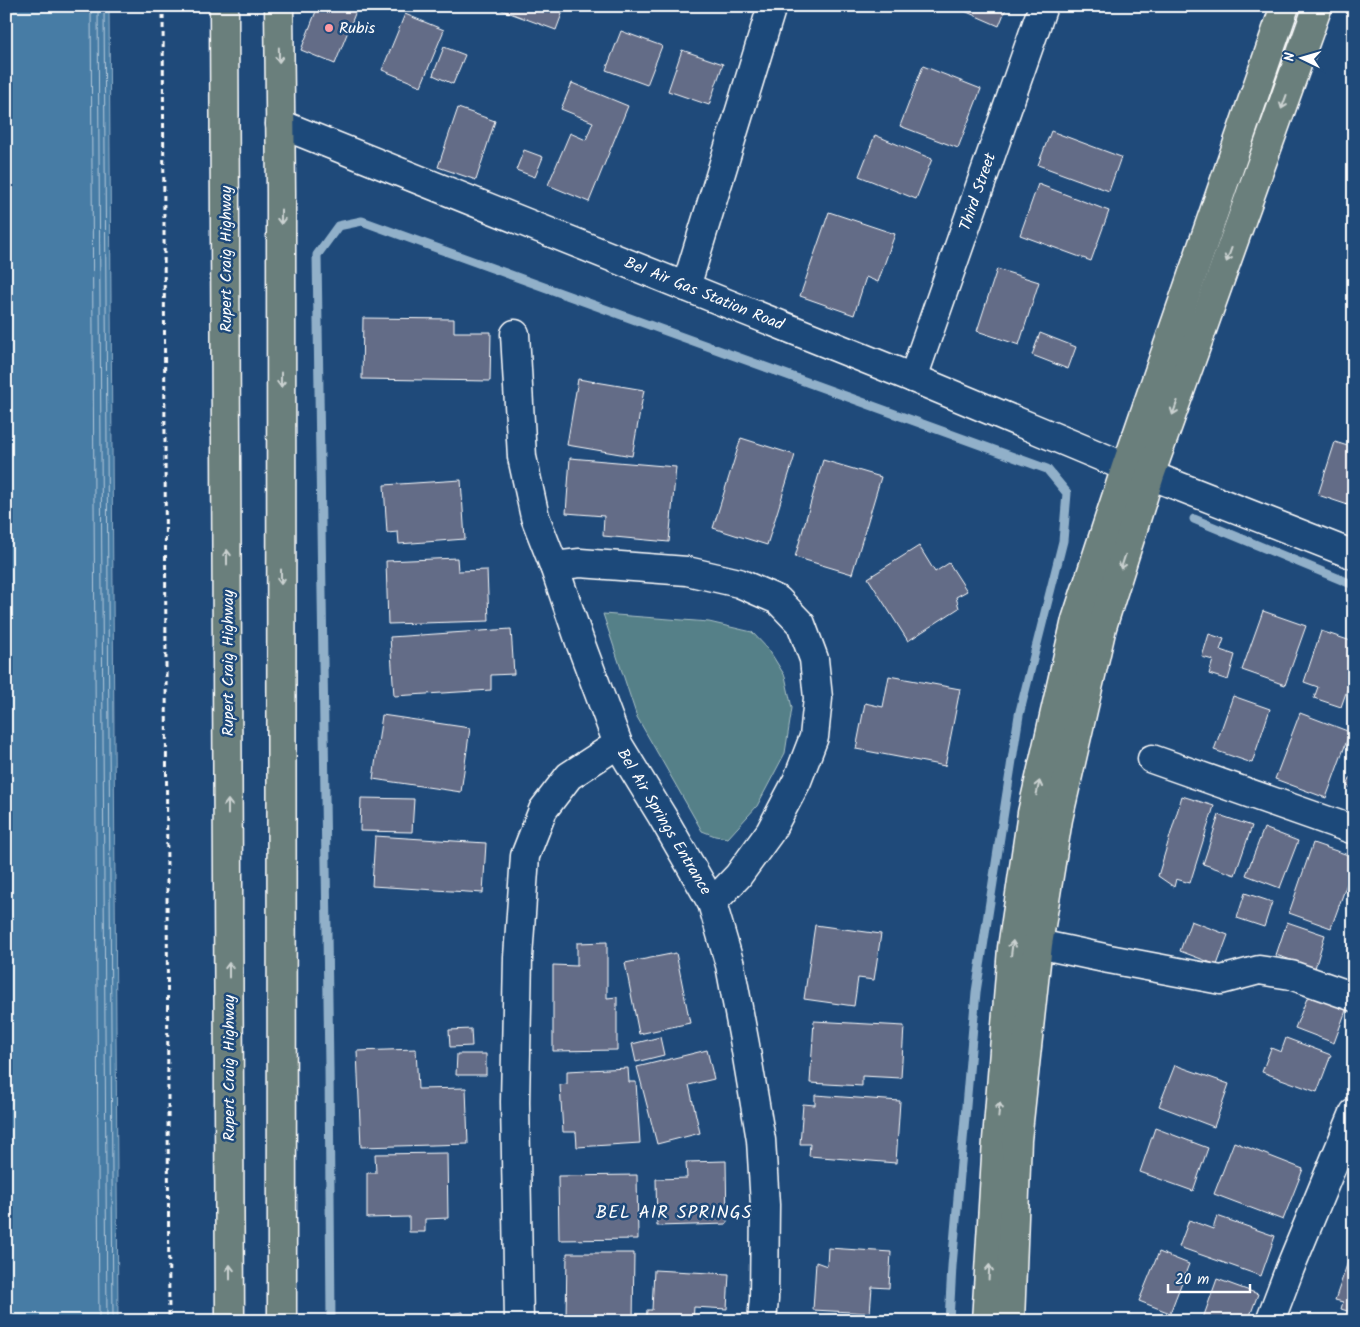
<svg xmlns="http://www.w3.org/2000/svg" width="1360" height="1327" viewBox="0 0 1360 1327" font-family="Kalam,sans-serif">
<style>
.green{fill:#548088;stroke:#aac0c4}
.water{fill:#477ba5;stroke:#91b0c9}
.lines{fill:none;stroke-linecap:round;stroke-linejoin:round}
.shore{stroke:#b5cadb;stroke-width:1}
.stream{stroke:#91b0c9;stroke-width:9}
.building{fill:#646c87;stroke:#fff}
.minor-casing{stroke:#fff;stroke-width:31}
.major-casing{stroke:#fff;stroke-width:31}
.path{stroke:#fff;stroke-width:3;stroke-dasharray:5 4;stroke-linecap:butt}
.minor{stroke:#1f4a7a;stroke-width:28}
.major{stroke:#6b7f7c;stroke-width:28}
.oneway{stroke:#cbd2d1}
.poi-dot{fill:#ff9aa2;stroke:#1f4a7a;stroke-width:2}
.labels{text-anchor:middle;dominant-baseline:central;stroke-width:5;stroke-linejoin:round;paint-order:stroke}
.poi-label{font-size:16px;fill:#fff;stroke:#1f4a7a;text-anchor:start}
.street-label{font-size:16px;fill:#fff;stroke:#1f4a7a}
.neighbourhood-label{font-size:18px;letter-spacing:1px;fill:#fff;stroke:#1f4a7a}
</style>
<rect width="100%" height="100%" fill="#1f4a7a"/>
<filter id="ink" filterUnits="userSpaceOnUse"><feTurbulence type="fractalNoise" baseFrequency=".02" numOctaves="2"/><feDisplacementMap in="SourceGraphic" scale="10" xChannelSelector="R" yChannelSelector="G"/><feConvolveMatrix kernelMatrix="1 2 1 2 8 2 1 2 1" color-interpolation-filters="sRGB"/></filter>
<g filter="url(#ink)">
<path class="green" d="M603,614L709,622L752,632L769,650L785,676L792,708L785,753L757,806L728,838L715,836L702,831L637,717Z"/>
<path class="water" d="M6,6H109L118,1321H6Z"/>
<g class="lines">
<g class="shore">
<path d="M91,6L99,1321"/>
<path d="M98,6L107,1321"/>
<path d="M104,6L113,1321"/>
</g>
<g class="stream">
<path d="M1194,519L1354,585"/>
<path d="M331,1321L329,1068L317,255L338,226L362,221L1047,469L1067,493L1063,541L1019,715L976,992L952,1266L949,1321"/>
</g>
</g>
<g class="building">
<path d="M318,6H358L335,64L301,50Z"/>
<path d="M500,6H565L556,30L499,9Z"/>
<path d="M953,6H1007L999,26Z"/>
<path d="M405,14L444,30L421,86L382,70Z"/>
<path d="M621,31L662,46L647,85L606,70Z"/>
<path d="M444,47L465,55L453,84L433,75Z"/>
<path d="M682,50L723,64L709,105L668,91Z"/>
<path d="M923,66L981,89L958,148L900,126Z"/>
<path d="M572,83L628,106L589,202L548,185L570,133L586,140L593,122L561,109Z"/>
<path d="M458,108L495,121L476,180L438,167Z"/>
<path d="M1051,131L1121,157L1109,191L1038,165Z"/>
<path d="M875,135L932,159L916,199L859,176Z"/>
<path d="M524,150L543,157L535,177L516,170Z"/>
<path d="M1038,184L1109,211L1091,261L1020,235Z"/>
<path d="M829,212L895,234L878,282L866,277L854,315L800,296Z"/>
<path d="M997,269L1039,282L1019,345L977,331Z"/>
<path d="M363,318L454,319V332H491L490,381L362,379Z"/>
<path d="M1040,333L1076,347L1068,369L1032,355Z"/>
<path d="M578,379L644,390L632,456L567,445Z"/>
<path d="M741,438L795,455L767,545L713,528Z"/>
<path d="M1335,442L1354,448V507L1318,495Z"/>
<path d="M570,458L676,467L669,542L603,536L604,516L566,513Z"/>
<path d="M823,460L881,477L852,574L795,557Z"/>
<path d="M461,480L465,539L399,544L398,532L387,533L384,485Z"/>
<path d="M919,546L935,572L949,563L967,591L956,597L959,608L908,641L868,578Z"/>
<path d="M457,558L458,571L487,570L489,621L388,624L386,561Z"/>
<path d="M1263,611L1306,626L1285,685L1242,670Z"/>
<path d="M511,629L514,674L491,675V690L394,696L390,637Z"/>
<path d="M1321,631L1354,642V670L1341,707L1314,698L1318,687L1304,682Z"/>
<path d="M1209,634L1224,639L1220,650L1235,655L1228,680L1209,674L1213,660L1202,657Z"/>
<path d="M889,676L960,689L945,766L856,749L865,703L883,707Z"/>
<path d="M1233,696L1270,709L1252,763L1214,750Z"/>
<path d="M1300,713L1350,732L1326,798L1275,779Z"/>
<path d="M382,715L470,728L461,792L373,779Z"/>
<path d="M1354,770V789L1347,786Z"/>
<path d="M1182,796L1214,806L1190,883L1176,879L1174,887L1158,876Z"/>
<path d="M361,798L414,799L412,832L360,831Z"/>
<path d="M1219,815L1252,826L1235,875L1203,864Z"/>
<path d="M1264,828L1298,841L1280,888L1246,875Z"/>
<path d="M375,836L486,843L483,893L372,886Z"/>
<path d="M1313,843L1354,857V864L1331,928L1289,913Z"/>
<path d="M1245,893L1272,902L1264,927L1237,918Z"/>
<path d="M1191,921L1228,935L1217,965L1180,951Z"/>
<path d="M1287,922L1325,935L1315,968L1276,955Z"/>
<path d="M815,925L881,934L874,980L858,978L854,1006L804,999Z"/>
<path d="M607,942V998L617,997V1050L553,1051V965L577,966V943Z"/>
<path d="M676,953L690,1023L639,1034L625,963Z"/>
<path d="M1310,991L1348,1005L1334,1043L1295,1028Z"/>
<path d="M814,1021L904,1026L901,1078L862,1076V1086L810,1083Z"/>
<path d="M471,1029L472,1046L450,1047L449,1030Z"/>
<path d="M660,1037L664,1055L636,1062L632,1044Z"/>
<path d="M1286,1038L1331,1055L1317,1092L1262,1072L1271,1048L1281,1052Z"/>
<path d="M416,1049L418,1089L466,1088L468,1144L361,1147L357,1051Z"/>
<path d="M707,1050L714,1079L689,1085L700,1133L657,1144L637,1067Z"/>
<path d="M457,1054H486V1075H456Z"/>
<path d="M1175,1065L1229,1084L1214,1127L1159,1106Z"/>
<path d="M628,1068L629,1082H636L640,1143L577,1147L576,1132H563L560,1085L567,1084V1071Z"/>
<path d="M815,1095L900,1101L896,1163L809,1156L810,1144H800L803,1104L815,1105Z"/>
<path d="M1155,1128L1208,1148L1193,1191L1140,1172Z"/>
<path d="M1234,1142L1303,1169L1283,1220L1214,1194Z"/>
<path d="M447,1153L448,1218L425,1219V1232H409V1217L367,1218V1173H376L375,1154Z"/>
<path d="M726,1161L727,1224L657,1226L656,1179L687,1178L686,1162Z"/>
<path d="M637,1175L638,1239L559,1240L558,1176Z"/>
<path d="M1217,1216L1275,1236L1261,1276L1179,1247L1189,1220L1213,1229Z"/>
<path d="M828,1248L891,1252L889,1288L872,1287L870,1313L813,1310L816,1262L827,1266Z"/>
<path d="M1352,1250L1354,1251V1313L1341,1309L1343,1302L1335,1300Z"/>
<path d="M1159,1252L1189,1264L1170,1313L1139,1301Z"/>
<path d="M567,1253H634L633,1321H566Z"/>
<path d="M654,1270L729,1274L727,1309L694,1307L693,1321H646L647,1310H652Z"/>
<path d="M1217,1279L1258,1294L1248,1321H1202Z"/>
<path d="M463,1312L464,1321H446V1314Z"/>
<rect x="372" y="1319" width="60" height="2"/>
</g>
<g class="lines">
<g class="minor-casing">
<g id="minor">
<path d="M280,124L913,378L1126,467"/>
<path d="M686,287L772,6"/>
<path d="M515,334L522,457L535,517L554,566L580,642L618,744L662,816L712,903L730,965L745,1045L761,1140L765,1205L764,1299L762,1321"/>
<path d="M913,378L1043,6"/>
<path d="M1150,475L1354,555"/>
<path d="M554,566L580,563L687,571L739,583L778,600L801,624L814,659L818,698L814,737L797,781L770,832L738,876L712,903"/>
<path d="M1152,759L1354,830"/>
<path d="M1038,944L1109,959L1221,980L1259,970L1291,975L1354,997"/>
<path d="M519,1321L515,1102L518,957L525,856L543,810L569,776L618,744"/>
<path d="M1270,1321L1290,1268L1354,1113"/>
</g>
</g>
<g class="major-casing">
<g id="major">
<path d="M224,6L230,1321"/>
<path d="M279,6L281,193L282,1321"/>
<path d="M986,1321L997,1140L1012,948L1032,813L1076,620L1126,467L1285,6"/>
<path d="M1010,1321L1017,1140L1038,944L1058,819L1102,627L1150,475L1318,6"/>
</g>
</g>
<path class="path" d="M163,6L169,1321"/>
<use href="#minor" class="minor"/>
<use href="#major" class="major"/>
</g>
<defs><path id="oneway-shaft" d="M-6 0H5M1.5-3L5.5 0L1.5 3" fill="none" stroke-width="1.6" stroke-linecap="round" stroke-linejoin="round" transform="scale(1.25)"/></defs>
<g class="oneway">
<use href="#oneway-shaft" transform="translate(279 55) rotate(89)"/>
<use href="#oneway-shaft" transform="translate(1284 102) rotate(110)"/>
<use href="#oneway-shaft" transform="translate(281 217) rotate(90)"/>
<use href="#oneway-shaft" transform="translate(1229 255) rotate(110)"/>
<use href="#oneway-shaft" transform="translate(281 380) rotate(90)"/>
<use href="#oneway-shaft" transform="translate(1175 408) rotate(110)"/>
<use href="#oneway-shaft" transform="translate(227 557) rotate(-90)"/>
<use href="#oneway-shaft" transform="translate(1123 562) rotate(108)"/>
<use href="#oneway-shaft" transform="translate(281 577) rotate(90)"/>
<use href="#oneway-shaft" transform="translate(1038 788) rotate(-77)"/>
<use href="#oneway-shaft" transform="translate(228 807) rotate(-90)"/>
<use href="#oneway-shaft" transform="translate(1012 948) rotate(-83)"/>
<use href="#oneway-shaft" transform="translate(229 970) rotate(-90)"/>
<use href="#oneway-shaft" transform="translate(999 1110) rotate(-85)"/>
<use href="#oneway-shaft" transform="translate(230 1272) rotate(-90)"/>
<use href="#oneway-shaft" transform="translate(989 1272) rotate(-87)"/>
</g>
</g>
<circle class="poi-dot" cx="329" cy="28" r="5"/>
<g class="labels">
<g class="poi-label">
<text x="339" y="28">Rubis</text>
</g>
<g class="street-label">
<text transform="translate(978 192) rotate(-71)">Third Street</text>
<text transform="translate(226 259) rotate(-90)">Rupert Craig Highway</text>
<text transform="translate(704 294) rotate(22)">Bel Air Gas Station Road</text>
<text transform="translate(228 663) rotate(-90)">Rupert Craig Highway</text>
<text transform="translate(664 822) rotate(59)">Bel Air Springs Entrance</text>
<text transform="translate(229 1068) rotate(-90)">Rupert Craig Highway</text>
</g>
<g class="neighbourhood-label">
<text x="674" y="1213">BEL AIR SPRINGS</text>
</g>
</g>
<rect width="1360" height="1327" fill="none" stroke="#1f4a7a" stroke-width="25"/>
<rect x="12" y="12" width="1335" height="1302" fill="none" stroke="#fff" stroke-width="2" filter="url(#ink)"/>
<g transform="translate(1302 58) rotate(275)" stroke="#1f4a7a" stroke-width="4" paint-order="stroke">
<path d="M0-4L9 19L0 12L-9 19Z" fill="#ffffff"/>
<text y="-8" font-size="14" font-weight="bold" text-anchor="middle" fill="#ffffff">N</text>
</g>
<path d="M1168 1284v8h82v-8" fill="none" stroke="#ffffff" stroke-width="2.5"/>
<text x="1175" y="1284" font-size="15" fill="#ffffff" stroke="#1f4a7a" stroke-width="4" paint-order="stroke">20 m</text>
</svg>
